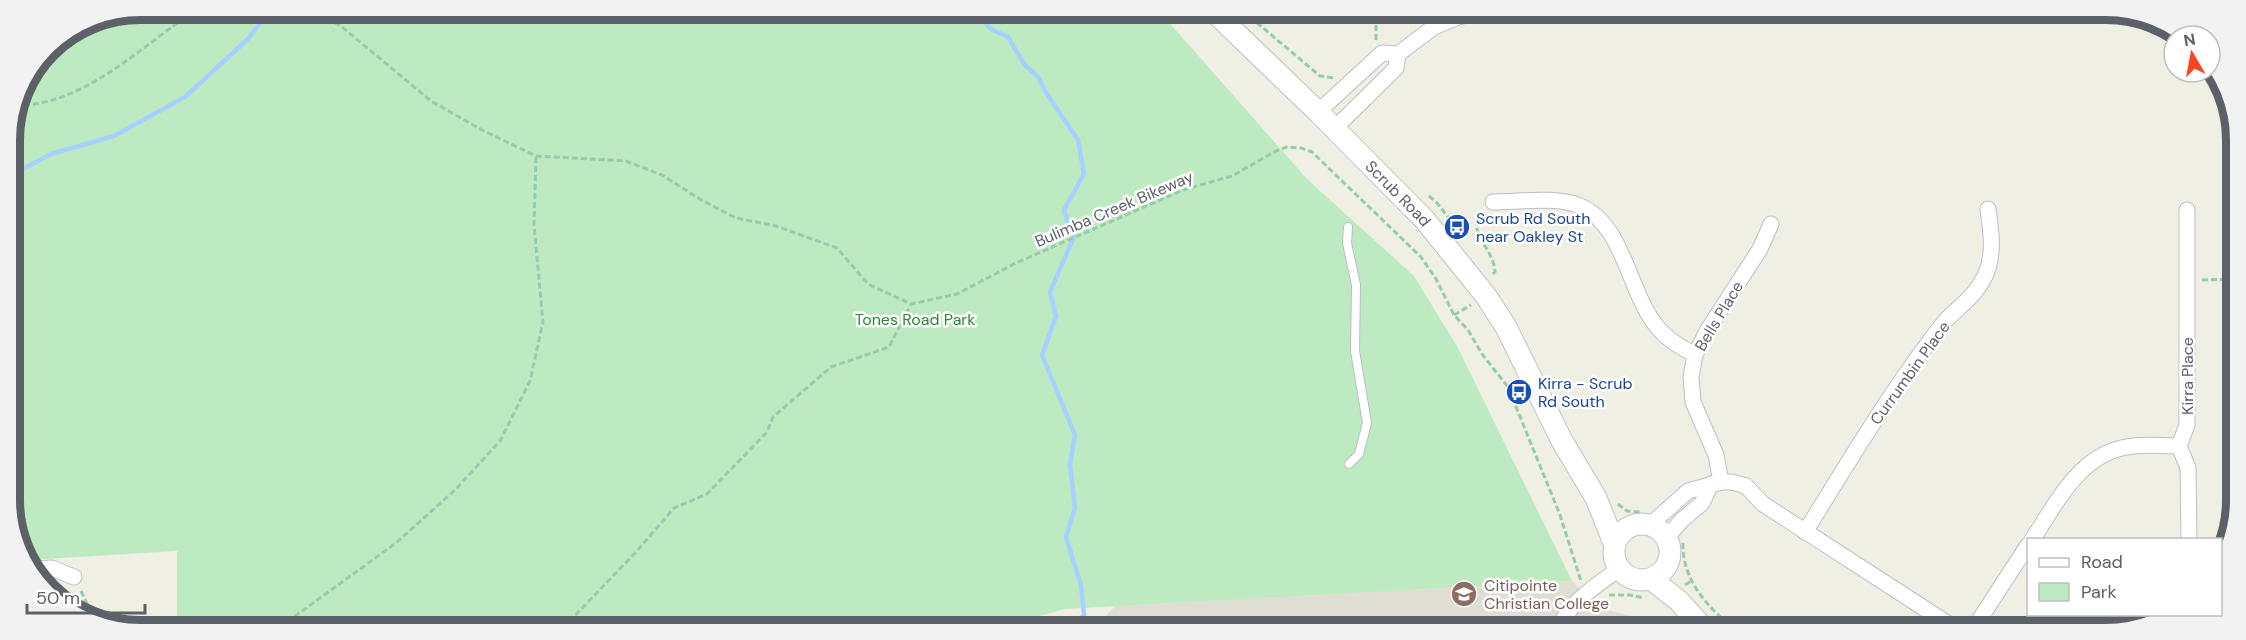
<svg xmlns="http://www.w3.org/2000/svg" width="2246" height="640" viewBox="0 0 2246 640" font-family="'DM Sans',sans-serif">
<style>
.education{fill:#e0ded3}
.green{fill:#beeac2}
.lines{fill:none;stroke-linecap:round;stroke-linejoin:round}
.stream{stroke:#a6d0ff;stroke-width:4.5}
.lane-casing{stroke:#bcbec5;stroke-width:10}
.street-casing{stroke:#bcbec5;stroke-width:17}
.secondary-casing{stroke:#bdc0c7;stroke-width:23}
.path{stroke:#96ccab;stroke-width:3;stroke-dasharray:6 3;stroke-linecap:butt}
.lane{stroke:#fff;stroke-width:8}
.street{stroke:#fff;stroke-width:15}
.secondary{stroke:#fff;stroke-width:21}
.labels{text-anchor:middle;dominant-baseline:central;stroke-width:5;stroke-linejoin:round;paint-order:stroke}
.street-label{font-size:16px;fill:#5c6067;stroke:#fff}
.transit-label{font-size:16px;fill:#164399;stroke:#fff;text-anchor:start}
.park-label{font-size:16px;fill:#2b8638;stroke:#fff}
.education-label{font-size:16px;fill:#785e54;stroke:#fff;text-anchor:start}
.rim{fill:none;stroke:#5c6067;stroke-width:8}
</style>
<rect width="100%" height="100%" fill="#f0efe4"/>
<path class="education" d="M1572,581L1596,607L1657,623L1665,630L1095,629L1115,606Z"/>
<path class="green" d="M140,9L1159,11L1308,180L1414,276L1458,348L1572,581L1064,609L998,628L177,627V551L28,560L11,525L9,131L19,89L48,47L90,19Z"/>
<g class="lines">
<g class="stream">
<path d="M974,11L991,29L1008,37L1024,64L1039,78L1045,91L1078,140L1084,174L1064,210L1073,239L1050,292L1056,316L1042,355L1075,435L1070,465L1075,508L1066,537L1081,585L1084,615L1070,629"/>
<path d="M10,176L51,154L114,136L185,97L248,39L271,9"/>
</g>
<g class="lane-casing">
<path id="lane" d="M1348,227L1347,243L1356,285L1355,351L1367,423L1359,454L1349,464"/>
</g>
<g class="street-casing">
<g id="street">
<path d="M1318,112L1382,53L1398,54L1434,27L1458,17L1483,12"/>
<path d="M1334,129L1396,68L1398,54"/>
<path d="M1493,202C1517,202 1557,196 1580,206C1625,225 1628,293 1658,328C1668,340 1681,347 1695,355"/>
<path d="M2187,210V425L2179,446L2188,468L2189,540"/>
<path d="M1721,482L1716,455L1693,402L1691,377L1695,355L1707,331L1760,249L1771,224"/>
<path d="M1650,525L1688,491L1721,482H1732L1746,486L1763,504L1950,625L1974,628L1976,630"/>
<path d="M1805,532C1845,468 1884,402 1929,342C1935,334 1940,327 1946,320C1960,306 1976,295 1985,276C1995,254 1991,231 1988,209"/>
<path d="M1666,538L1682,520L1702,503L1711,484"/>
<path d="M2032,540C2058,501 2081,451 2133,446C2148,444 2164,446 2179,446"/>
<path d="M33,569L52,568L74,577"/>
<path d="M1974,628L2028,545"/>
<path d="M1558,630C1568,603 1597,585 1619,569"/>
</g>
</g>
<g class="secondary-casing">
<g id="secondary">
<path id="s1" d="M1213,11L1318,112L1424,219L1486,296L1506,327L1562,441L1596,498L1614,543"/>
<circle cx="1642" cy="552" r="28"/>
<path d="M1651,579L1679,601L1705,630"/>
</g>
</g>
<g class="path">
<path d="M311,9L342,27L431,101L482,130L536,156L626,161L662,175L703,201L736,218L776,226L837,248L868,284L911,304L957,294L1016,263L1183,190L1232,176L1276,151L1287,147L1301,148L1312,152L1421,257L1436,279L1454,315L1468,330L1482,354L1508,387L1560,515L1581,581"/>
<path d="M1243,11L1320,76L1334,78"/>
<path d="M1376,40V23L1384,12"/>
<path d="M15,106C88,104 140,46 198,9"/>
<path d="M1429,196L1437,203L1463,236"/>
<path d="M1485,213L1476,225C1479,242 1494,254 1495,272L1491,275"/>
<path d="M2202,280L2234,279"/>
<path d="M1454,315L1471,305"/>
<path d="M1618,504L1627,511L1641,512"/>
<path d="M1683,543C1682,581 1708,607 1735,630"/>
<path d="M1685,585L1691,581"/>
<path d="M81,591L90,610V617"/>
<path d="M1609,595H1630L1644,598"/>
<path d="M280,627L396,543L456,489L500,441L530,381L543,322L534,225L536,156"/>
<path d="M563,628L636,552L674,508L707,494L767,432L773,417L831,367L889,347L911,304"/>
</g>
<use href="#lane" class="lane"/>
<use href="#street" class="street"/>
<use href="#secondary" class="secondary"/>
</g>
<defs>
<g id="bus-disc" transform="scale(1.35)"><circle r="9.5" fill="#1a4fb4" stroke="#fff"/><path d="M-5-6H5V4H4V6H2V4H-2V6H-4V4H-5ZM-3.5-4V0h7V-4ZM-3.5 1.2v1.5H-2V1.2ZM2 1.2v1.5H3.5V1.2Z" fill="#fff"/></g>
<g id="school-disc" transform="scale(1.35)"><circle r="9.5" fill="#8d6e63" stroke="#fff"/><path d="M0-5L7-2L0 1L-7-2ZM-4 1L0 2.5L4 1V4Q0 6-4 4Z" fill="#fff"/></g>
</defs>
<g fill-rule="evenodd">
<use href="#bus-disc" x="1457" y="227"/>
<use href="#bus-disc" x="1519" y="392"/>
<use href="#school-disc" x="1464" y="594"/>
</g>
<g class="labels">
<g class="street-label">
<text stroke="none"><textPath href="#s1" startOffset="260">Scrub Road</textPath></text>
<text transform="translate(1114 209) rotate(-23)">Bulimba Creek Bikeway</text>
<text transform="translate(1719 316) rotate(-59)">Bells Place</text>
<text transform="translate(1910 373) rotate(-54)">Currumbin Place</text>
<text transform="translate(2187 376) rotate(-90)">Kirra Place</text>
</g>
<g class="transit-label">
<text x="1476" y="218">Scrub Rd South<tspan x="1476" dy="18">near Oakley St</tspan></text>
<text x="1538" y="383">Kirra - Scrub<tspan x="1538" dy="18">Rd South</tspan></text>
</g>
<g class="park-label">
<text x="915" y="319">Tones Road Park</text>
</g>
<g class="education-label">
<text x="1484" y="585">Citipointe<tspan x="1484" dy="18">Christian College</tspan></text>
</g>
</g>
<path d="M0 0H2246V640H0ZM140 20H2106A120 120 0 0 1 2226 140V500A120 120 0 0 1 2106 620H140A120 120 0 0 1 20 500V140A120 120 0 0 1 140 20Z" fill="#f2f2f3" fill-rule="evenodd"/>
<path class="rim" d="M140 20H2106A120 120 0 0 1 2226 140V500A120 120 0 0 1 2106 620H140A120 120 0 0 1 20 500V140A120 120 0 0 1 140 20Z"/>
<rect x="2027" y="538" width="195" height="78" fill="#ffffff" stroke="#bebfc2" stroke-width="1.5"/>
<rect x="2039" y="558" width="30" height="9" fill="#ffffff" stroke="#bebfc2" stroke-width="1.5"/>
<text x="2081" y="568" font-size="18" fill="#5c6067">Road</text>
<rect x="2039" y="583" width="30" height="18" fill="#beeac2" stroke="#bebfc2" stroke-width="1.5"/>
<text x="2081" y="598" font-size="18" fill="#5c6067">Park</text>
<g transform="translate(2192 54) rotate(350)"><circle r="28" fill="#ffffff" stroke="#bebfc2" stroke-width="1.5"/>
<path d="M0-4.5L10 22L0 15L-10 22Z" fill="#fc441f"/>
<text y="-9" font-size="16" font-weight="bold" text-anchor="middle" fill="#5c6067">N</text>
</g>
<path d="M27 604v9h118v-9" fill="none" stroke="#5c6067" stroke-width="3"/>
<text x="36" y="604" font-size="18" fill="#5c6067" stroke="#ffffff" stroke-width="4.5" paint-order="stroke">50 m</text>
</svg>
